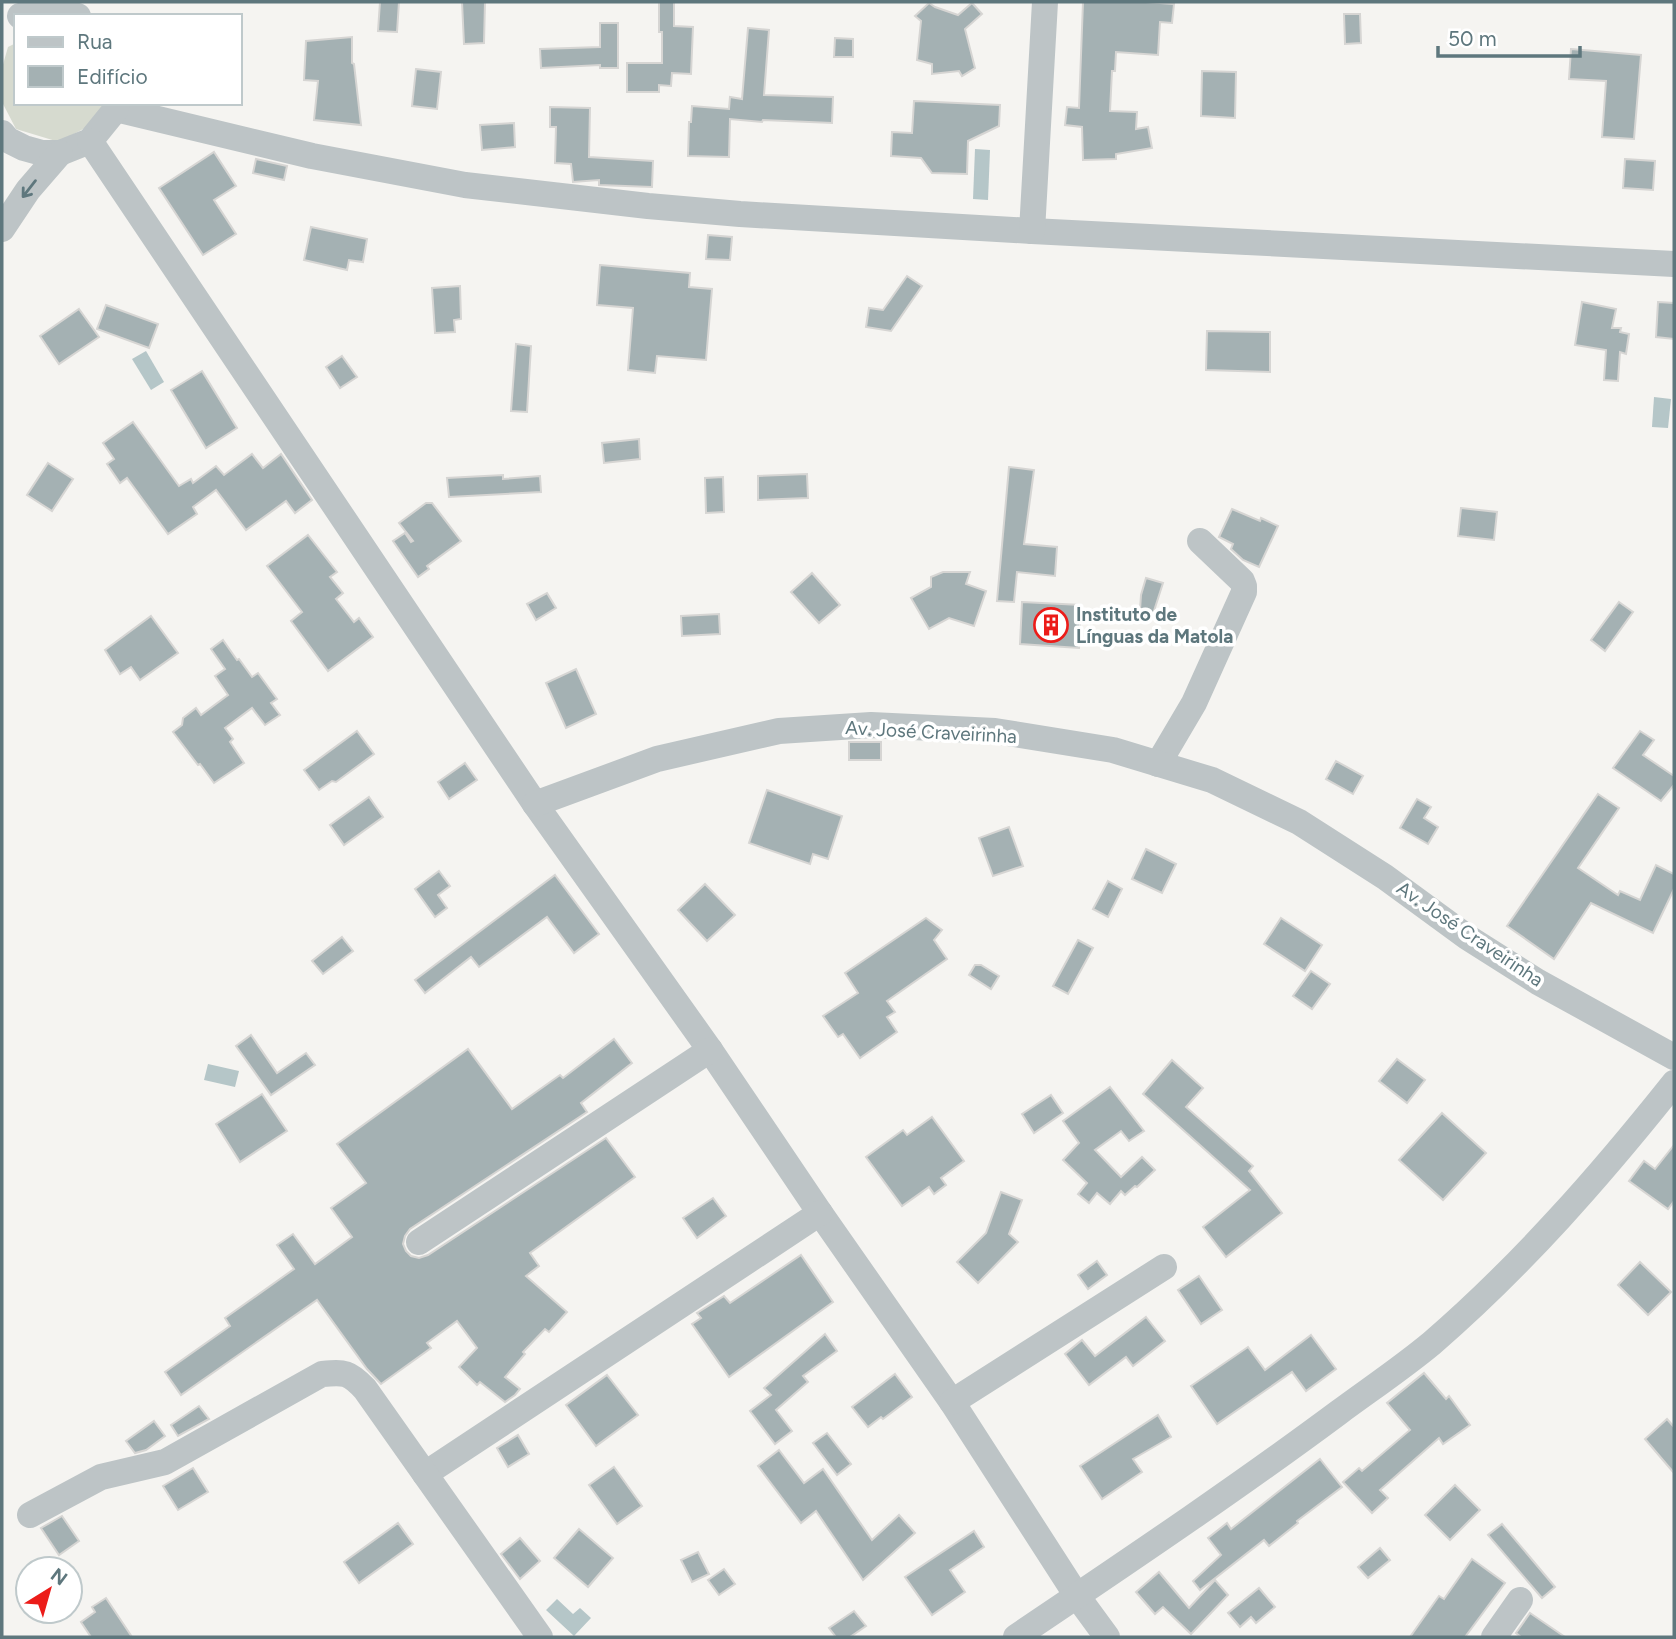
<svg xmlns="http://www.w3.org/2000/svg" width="1676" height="1639" viewBox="0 0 1676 1639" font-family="Figtree,sans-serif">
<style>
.green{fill:#d6dacf}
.water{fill:#b5c6c8}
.building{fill:#a4b1b3;stroke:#d6d5d3;stroke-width:2}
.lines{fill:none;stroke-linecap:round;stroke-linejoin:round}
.minor{stroke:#bdc4c6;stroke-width:26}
.oneway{stroke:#5e777d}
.labels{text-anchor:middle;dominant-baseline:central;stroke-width:7;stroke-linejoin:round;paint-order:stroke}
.poi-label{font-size:19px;font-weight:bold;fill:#5e777d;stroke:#fff;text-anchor:start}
.street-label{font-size:19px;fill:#5e777d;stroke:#fff}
</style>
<rect width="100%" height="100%" fill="#f5f4f1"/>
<path class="green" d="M16,43V103H104L98,121L59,142L16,129L2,102V68L8,47Z"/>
<g class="water">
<path d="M975,149L990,150L988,200L973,199Z"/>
<path d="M146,351L164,382L151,390L132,359Z"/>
<path d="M1654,397L1671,399L1668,428L1652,427Z"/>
<path d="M208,1064L239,1071L235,1087L204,1080Z"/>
<path d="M557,1599L573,1614L580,1608L591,1618L574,1636L546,1610Z"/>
</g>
<g class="building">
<path d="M380,2H399L397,32L378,31Z"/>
<path d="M462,2H485L484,43L464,44Z"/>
<path d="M659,2H674V26L693,27L691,74L672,73L671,86L659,85V92H627V63H662V32H659Z"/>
<path d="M1083,2H1146L1174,4L1172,23L1160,22L1158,55L1116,52L1115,71H1112L1110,111L1137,112L1136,129L1148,127L1152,148L1116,154V159L1083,160L1082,127L1065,125L1067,107L1079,108Z"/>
<path d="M929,3L935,7L958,15L972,3L982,14L965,29L975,68L962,76L959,71L932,74V64L917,60L921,21L915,16Z"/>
<path d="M1344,14H1360L1361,43L1345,44Z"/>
<path d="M600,23H618V68H600V65L541,68L540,49L600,47Z"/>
<path d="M748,28L769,30L764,95L833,97L832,123L763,120L762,122L730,119L729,157L688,156L689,122H691L692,106L729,109L730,97L742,99Z"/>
<path d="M352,37V63L354,64L361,125L314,120L318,81L304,80L306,41Z"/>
<path d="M835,38L853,39V57H834Z"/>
<path d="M1571,49L1641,55L1634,139L1602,137L1606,81L1569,79Z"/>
<path d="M416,69L441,72L437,109L412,106Z"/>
<path d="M1202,71L1236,72L1235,118L1201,116Z"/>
<path d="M914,101L1000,105L999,126L968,141L967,174L932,173L921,158L891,156L892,132L912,133Z"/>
<path d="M550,107L590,108L589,157L653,161L652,187L599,185V180L573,182L571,164L555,163L556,127H550Z"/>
<path d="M514,123L515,147L482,150L480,125Z"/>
<path d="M214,152L236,186L214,200L236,234L203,255L159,188Z"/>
<path d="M256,159L287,166L284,180L253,173Z"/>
<path d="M1625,159L1655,161L1653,190L1623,188Z"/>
<path d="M311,227L367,239L363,262L349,260L347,270L304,260Z"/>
<path d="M708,235L732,237L730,260L706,259Z"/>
<path d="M600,265L690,273L689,287L712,289L706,360L657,356L655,373L628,370L633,308L597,305Z"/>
<path d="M907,276L922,286L891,331L866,327L869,308L883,310Z"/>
<path d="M460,286L461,319L454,320L455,332L435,333L432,288Z"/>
<path d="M1582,302L1616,309L1612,328H1621L1620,332L1629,334L1626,354L1620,352L1618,381L1604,380L1606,350L1575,345Z"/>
<path d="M1658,302L1674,303V339L1656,337Z"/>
<path d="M106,305L158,324L149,348L97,329Z"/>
<path d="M79,309L99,337L59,364L40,336Z"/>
<path d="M1207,331L1270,332V372L1206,370Z"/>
<path d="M516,344L531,346L527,412L511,411Z"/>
<path d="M342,356L357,377L340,388L326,367Z"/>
<path d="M202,371L237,428L206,448L171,390Z"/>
<path d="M133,422L179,486L191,479L193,483L216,466L224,475L252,454L263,468L281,454L312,500L295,513L286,501L246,530L216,490L193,507L197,514L168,534L127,478L120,483L107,464L114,459L103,443Z"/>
<path d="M639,439L640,459L604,463L602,443Z"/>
<path d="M48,463L73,479L52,511L27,495Z"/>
<path d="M1009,467L1034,470L1024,544L1057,547L1055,576L1017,572L1014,602L997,601Z"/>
<path d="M807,474L808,498L758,500V476Z"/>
<path d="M503,475V479L540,476L541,492L449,497L447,478Z"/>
<path d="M723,477L724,512L706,513L705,478Z"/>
<path d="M426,503H432L461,541L427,566L429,569L418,577L393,541L405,533L411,542L413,541L399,523Z"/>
<path d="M1461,508L1497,512L1494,540L1458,536Z"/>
<path d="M1232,509L1260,521L1261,518L1278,526L1259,567L1243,560L1231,549L1233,544L1219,537Z"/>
<path d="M308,535L337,572L330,577L343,593L336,599L354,622L359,618L373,637L328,671L291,621L302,612L267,566Z"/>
<path d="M943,572H970L966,584L986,591L974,626L949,618L929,629L911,598L931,587V577Z"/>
<path d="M812,573L840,605L819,623L791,592Z"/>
<path d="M1146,578L1163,583L1153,614L1140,610L1141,595Z"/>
<path d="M547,593L556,608L536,620L527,604Z"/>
<path d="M1022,602L1081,605L1079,648L1020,644Z"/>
<path d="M1619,602L1633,612L1605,651L1591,640Z"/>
<path d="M719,614L720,634L682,636L681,616Z"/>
<path d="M151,616L178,653L140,680L131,667L120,674L105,650Z"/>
<path d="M223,640L237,660L239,659L252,677L258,673L277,699L271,703L280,715L265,725L252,708L225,728L233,739L230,742L244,763L214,783L200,764L198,765L173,732L182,725L183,718L196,708L201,715L228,695L215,676L225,669L211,649Z"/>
<path d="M576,669L596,714L566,728L546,683Z"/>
<path d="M357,731L374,754L336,782L332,781L319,790L304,770Z"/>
<path d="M1640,731L1654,740L1643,755L1674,776V785L1661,801L1613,768Z"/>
<rect x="849" y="742" width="32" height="18"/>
<path d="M1336,761L1363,776L1353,794L1326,779Z"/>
<path d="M465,763L477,780L449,799L438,782Z"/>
<path d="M767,790L842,816L828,859L813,854L810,864L749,843Z"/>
<path d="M1598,794L1619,808L1578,868L1618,895L1620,891L1640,900L1656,865L1674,874V889L1653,933L1591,903L1554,959L1507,926Z"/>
<path d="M369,797L383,817L344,845L330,825Z"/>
<path d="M1417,799L1431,807L1424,818L1438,827L1428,844L1400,828Z"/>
<path d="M1009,827L1023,866L993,876L979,838Z"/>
<path d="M1146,849L1176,864L1162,893L1132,879Z"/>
<path d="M439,871L450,886L438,895L447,908L435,917L415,889Z"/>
<path d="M555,875L599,934L574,953L547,917L479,967L471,957L425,993L415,980Z"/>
<path d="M1108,881L1122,889L1108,917L1093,909Z"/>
<path d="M705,884L735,915L707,941L678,910Z"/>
<path d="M926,918L942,930L934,940L947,959L887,1001L895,1012L887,1017L897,1032L860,1058L843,1034L838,1037L823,1016L858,993L845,973Z"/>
<path d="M1281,918L1322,945L1305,971L1264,944Z"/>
<path d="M342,937L353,951L323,974L312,961Z"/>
<path d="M1078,940L1093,948L1068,994L1053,986Z"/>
<path d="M975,965H981L999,976L991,989L969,975Z"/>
<path d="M1311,971L1330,984L1312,1009L1293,996Z"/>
<path d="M251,1035L277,1073L306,1053L315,1065L271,1095L236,1046Z"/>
<path d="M614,1039L632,1063L581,1103L587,1112L410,1229L405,1236L403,1244L406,1251L411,1256L419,1258L428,1255L606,1138L635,1177L530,1253L539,1266L526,1276L567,1312L549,1332L545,1329L523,1352L525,1354L505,1377L520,1389L515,1395L505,1402L480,1382L477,1385L459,1367L477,1348L457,1321L427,1343L431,1348L381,1384L367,1369L317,1300L181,1395L165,1372L230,1326L225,1318L294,1269L277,1245L293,1234L315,1264L352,1237L331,1208L366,1183L337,1144L468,1049L512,1109L560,1075L563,1078Z"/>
<path d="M1397,1059L1425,1080L1407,1103L1379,1081Z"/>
<path d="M1172,1060L1203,1088L1186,1107L1253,1166L1249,1171L1282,1213L1226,1257L1203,1227L1250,1190L1143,1094Z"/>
<path d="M1110,1087L1144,1131L1129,1141L1121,1131L1095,1150L1121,1177L1142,1157L1155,1170L1137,1187L1135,1186L1125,1195L1121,1191L1110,1204L1097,1193L1089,1203L1078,1194L1087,1183L1063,1160L1079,1143L1063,1121Z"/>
<path d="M262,1094L287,1131L240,1162L216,1124Z"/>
<path d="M1051,1095L1063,1113L1034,1133L1022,1114Z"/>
<path d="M1442,1113L1486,1153L1443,1200L1399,1160Z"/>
<path d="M932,1117L964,1161L941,1178L946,1185L934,1194L929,1187L902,1206L866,1157L903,1130L907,1135Z"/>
<path d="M1674,1145V1201L1668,1209L1629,1181L1644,1161L1655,1169Z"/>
<path d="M1001,1192L1022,1200L1009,1234L1018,1242L978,1283L957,1262L986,1233Z"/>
<path d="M713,1198L726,1216L697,1238L683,1218Z"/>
<path d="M801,1255L833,1302L729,1377L692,1324L701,1318L697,1313L724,1296L730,1303Z"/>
<path d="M1097,1261L1107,1275L1088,1289L1078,1275Z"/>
<path d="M1640,1262L1671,1292L1648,1315L1618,1285Z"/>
<path d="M1199,1276L1222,1310L1201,1324L1178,1290Z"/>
<path d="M1146,1317L1165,1341L1133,1366L1126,1357L1089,1385L1065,1354L1082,1340L1095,1356Z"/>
<path d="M825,1334L837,1351L803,1376L808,1382L776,1410L792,1431L775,1444L750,1411L771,1395L764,1388Z"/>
<path d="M1311,1335L1336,1369L1306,1391L1292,1372L1217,1424L1191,1386L1248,1347L1265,1370Z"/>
<path d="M1424,1373L1446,1399L1449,1396L1470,1425L1443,1444L1439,1438L1380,1490L1388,1498L1372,1513L1343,1482L1359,1468L1362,1471L1410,1430L1387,1403Z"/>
<path d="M895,1374L912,1397L883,1419L881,1417L868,1427L852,1407Z"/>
<path d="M607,1375L638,1415L596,1446L566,1405Z"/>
<path d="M199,1406L209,1419L178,1436L171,1425Z"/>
<path d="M1158,1415L1171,1437L1133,1459L1142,1472L1102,1499L1080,1466Z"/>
<path d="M1667,1419L1674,1427V1473L1645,1439Z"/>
<path d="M154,1421L165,1436L146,1450L135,1453L126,1441Z"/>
<path d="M827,1433L851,1464L837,1475L813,1443Z"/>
<path d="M518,1435L529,1454L508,1467L497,1448Z"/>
<path d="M779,1450L804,1483L823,1469L872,1540L899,1515L915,1533L863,1580L816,1511L801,1523L758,1466Z"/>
<path d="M1320,1459L1342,1487L1297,1521L1298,1523L1269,1546L1264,1540L1200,1590L1193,1581L1221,1555L1208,1538L1227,1523L1231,1529Z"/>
<path d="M614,1467L642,1506L617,1524L589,1485Z"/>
<path d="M193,1468L208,1492L178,1510L163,1486Z"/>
<path d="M1455,1485L1480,1510L1450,1540L1425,1515Z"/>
<path d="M62,1516L79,1541L59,1555L41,1528Z"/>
<path d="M398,1523L413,1544L359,1583L344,1562Z"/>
<path d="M1502,1524L1555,1587L1542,1598L1488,1535Z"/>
<path d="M579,1529L613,1558L588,1587L554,1558Z"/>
<path d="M974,1531L984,1547L950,1570L965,1592L932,1615L905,1577Z"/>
<path d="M520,1538L540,1561L520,1579L501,1554Z"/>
<path d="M1380,1548L1390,1560L1368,1578L1358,1567Z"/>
<path d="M698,1552L709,1574L692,1582L681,1560Z"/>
<path d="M1472,1559L1505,1583L1465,1637H1410L1439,1596L1444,1599Z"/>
<path d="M724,1569L735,1584L719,1595L708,1580Z"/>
<path d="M1159,1572L1189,1608L1215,1580L1228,1595L1191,1634L1163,1607L1155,1614L1136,1592Z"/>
<path d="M1259,1588L1275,1607L1256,1623L1251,1617L1240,1627L1228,1613Z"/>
<path d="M106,1598L132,1637H91L81,1622L95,1612L92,1607Z"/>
<path d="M854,1611L866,1626L850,1637H836L829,1628Z"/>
<path d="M1530,1613L1565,1637H1521L1516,1633Z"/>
</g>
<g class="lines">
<g class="minor">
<path d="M20,16L51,9L78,16"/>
<path d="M116,109L312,156L465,185L648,206L740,214L1032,231L1674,264"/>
<path d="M2,133L8,140L24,148L42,153H60L90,141L116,109L117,103"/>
<path d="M90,141L535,804L710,1050L820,1213L952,1402L1077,1596L1107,1637"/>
<path d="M2,229L28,190L60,153"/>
<path d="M1032,231L1045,2"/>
<path d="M1158,764L1194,703L1244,592V586L1242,581L1200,541"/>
<path d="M535,804L657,759L779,731L871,725L995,731L1113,750L1212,780L1299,822L1385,877L1467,937L1538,982L1674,1057"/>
<path d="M419,1242L710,1050"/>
<path d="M952,1402L1164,1267"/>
<path d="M425,1474L820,1213"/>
<path d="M30,1515L101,1477L165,1462L322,1374C345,1372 349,1372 365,1389L540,1637"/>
<path d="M1016,1637C1124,1564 1233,1491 1338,1413C1369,1390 1402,1368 1432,1343C1522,1265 1600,1176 1674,1083"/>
<path d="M1494,1637L1520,1600"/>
</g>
</g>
<defs><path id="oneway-shaft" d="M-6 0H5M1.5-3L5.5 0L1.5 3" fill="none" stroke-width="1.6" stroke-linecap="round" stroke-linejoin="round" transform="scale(1.75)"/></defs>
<use class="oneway" href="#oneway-shaft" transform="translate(29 189) rotate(128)"/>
<defs>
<g id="building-ring" transform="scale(1.75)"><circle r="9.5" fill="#fff" stroke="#ec1c19" stroke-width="1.5"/><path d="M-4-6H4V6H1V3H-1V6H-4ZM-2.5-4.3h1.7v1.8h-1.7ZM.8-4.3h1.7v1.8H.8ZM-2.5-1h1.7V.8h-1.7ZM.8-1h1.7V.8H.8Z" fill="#ec1c19"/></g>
</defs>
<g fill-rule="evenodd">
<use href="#building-ring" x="1051" y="625"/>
</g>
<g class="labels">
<g class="poi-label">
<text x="1076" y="614">Instituto de<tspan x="1076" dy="22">Línguas da Matola</tspan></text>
</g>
<g class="street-label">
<text transform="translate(931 732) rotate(3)">Av. José Craveirinha</text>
<text transform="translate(1470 934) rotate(34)">Av. José Craveirinha</text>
</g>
</g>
<rect width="1676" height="1639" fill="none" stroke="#5e777d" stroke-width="7"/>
<rect x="14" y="14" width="228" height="91" fill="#ffffff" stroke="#bfc9cb" stroke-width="2"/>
<rect x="28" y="37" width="35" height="10" fill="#bdc4c6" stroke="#bfc9cb" stroke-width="2"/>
<text x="77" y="49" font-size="21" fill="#5e777d">Rua</text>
<rect x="28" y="66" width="35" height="21" fill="#a4b1b3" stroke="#bfc9cb" stroke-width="2"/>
<text x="77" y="84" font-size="21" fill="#5e777d">Edifício</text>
<g transform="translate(49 1590) rotate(37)"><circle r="33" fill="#ffffff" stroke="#bfc9cb" stroke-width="2"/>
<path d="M0-5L12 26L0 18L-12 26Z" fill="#ec1c19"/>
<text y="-10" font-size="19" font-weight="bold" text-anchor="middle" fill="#5e777d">N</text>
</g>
<path d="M1438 46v10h142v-10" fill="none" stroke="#5e777d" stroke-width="3.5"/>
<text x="1448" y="46" font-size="21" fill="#5e777d" stroke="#ffffff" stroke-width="5" paint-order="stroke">50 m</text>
</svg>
